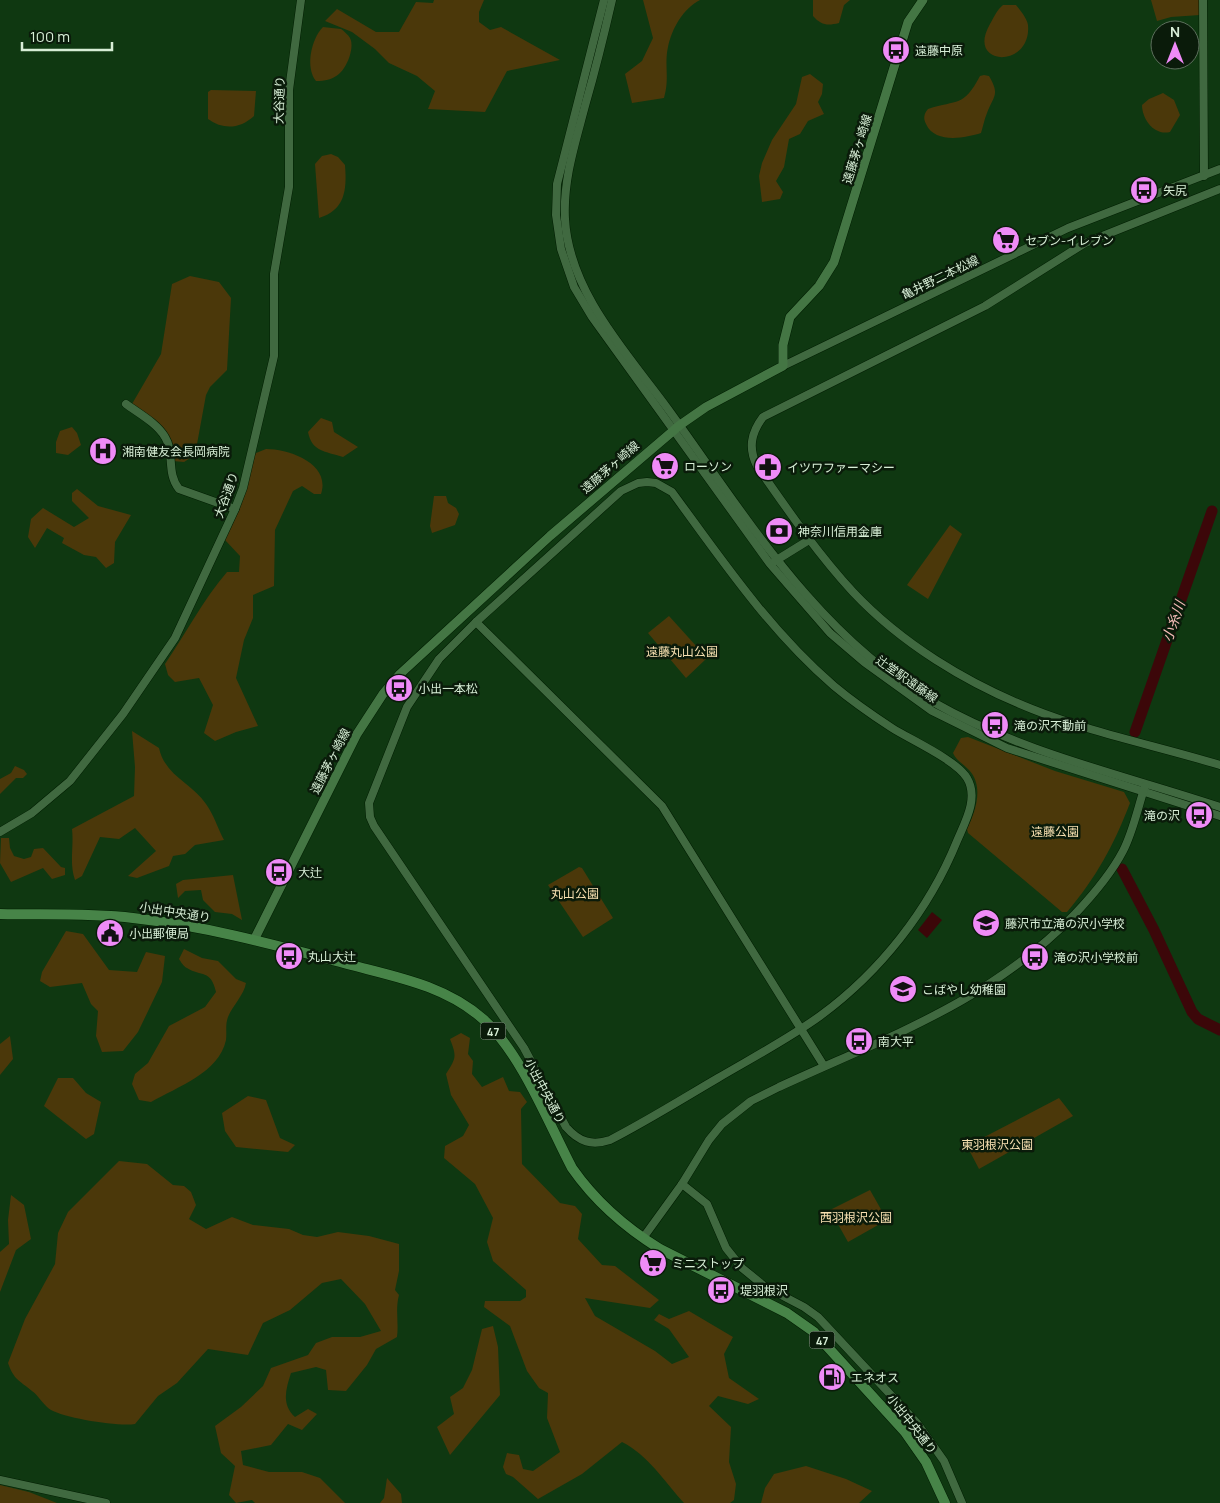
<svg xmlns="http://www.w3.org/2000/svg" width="1220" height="1503" viewBox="0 0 1220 1503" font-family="Manrope,'Noto Sans JP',sans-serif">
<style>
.green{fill:#4b380a}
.water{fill:#3c0709}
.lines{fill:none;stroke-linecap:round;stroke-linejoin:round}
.river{stroke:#3c0709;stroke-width:11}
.tertiary-casing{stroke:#001e02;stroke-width:9}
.secondary-casing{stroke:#001e02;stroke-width:10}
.primary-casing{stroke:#001e02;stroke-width:11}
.tertiary{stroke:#406940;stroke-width:8}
.secondary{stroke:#447644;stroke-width:9}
.primary{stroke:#478448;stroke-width:10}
.labels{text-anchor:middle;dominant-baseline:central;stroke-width:5;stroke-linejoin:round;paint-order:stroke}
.shield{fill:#0a1b0a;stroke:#9aaf99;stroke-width:1}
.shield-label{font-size:11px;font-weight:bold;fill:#d7eed6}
.poi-label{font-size:12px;fill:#d7eed6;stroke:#0a1b0a;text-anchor:start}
.street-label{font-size:12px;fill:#d7eed6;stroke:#0a1b0a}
.park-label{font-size:12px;fill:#f7e0b1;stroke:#0a1b0a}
.water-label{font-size:14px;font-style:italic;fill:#f5bcb7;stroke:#0a1b0a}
</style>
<rect width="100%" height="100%" fill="#0f3811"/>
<g class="green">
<path d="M434,0H484L479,12V22L490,30L501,27L560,60L507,71L485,112L428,109L435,91L417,76L389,63L375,49L352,32L325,21L337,9L376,32H399L416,2L433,3Z"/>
<path d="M643,0H700C683,9 672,28 668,47C664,65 670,78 664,98L632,103L625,74L642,61L653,38Z"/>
<path d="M813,0H850L844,5L839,23C827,26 821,25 813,16Z"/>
<path d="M1151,0H1200V15L1171,17L1157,21Z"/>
<path d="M1003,5H1016C1020,10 1027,18 1028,25C1032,69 965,67 990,24C994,17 997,10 1003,5Z"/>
<path d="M323,27L341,29C344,31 348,35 350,38C353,44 351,52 349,58C343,74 334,81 316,81C305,68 311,39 323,27Z"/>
<path d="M810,74L823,84L822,94L818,102L824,114L808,121L800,134L789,139L784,167L776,181L783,192L780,199L762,202L759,176L762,163L772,140L796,104L802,77Z"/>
<path d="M984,75L989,76C1000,95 994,95 987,113C984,120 983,127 981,133C965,138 935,144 926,124C923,118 924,114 928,109C958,99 963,108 980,76Z"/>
<path d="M211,90L256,91L254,116C240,129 223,130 208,119V92Z"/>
<path d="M1163,93L1174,100L1180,115L1170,132C1154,136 1142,119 1142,105L1149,99Z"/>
<path d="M331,154L338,157L345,165C347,190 345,210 319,218L315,164L322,156Z"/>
<path d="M190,276L219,282L231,298L227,370L210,387L206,395L195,455L184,462L173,461L167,436L132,404L161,354L172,284Z"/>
<path d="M321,418L332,422L334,432L358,447L343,457C325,451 312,452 308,432Z"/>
<path d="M72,427L77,433L81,445L68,455L56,453V442L60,431Z"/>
<path d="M266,449C290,449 331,464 321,494H314L302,486L293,491L275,530L274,586L253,595V618L244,640L236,678L258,726L236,732L215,741L204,733L213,705L199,678L175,682L168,675L165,664C186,633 203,600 227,572H239L240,556L225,540L241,502L253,458L256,453Z"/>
<path d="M77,489L98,506L131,515L115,542L114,563L106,568L96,557L84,555L62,543L64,538L47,528L35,548L28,537L31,519L43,508L74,527L89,518L72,501V493Z"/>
<path d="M434,496H446L448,503L456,508L459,514L455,525L432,533L430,526Z"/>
<path d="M950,525L962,534L928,599L907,585Z"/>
<path d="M669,616L707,658L686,678L648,633Z"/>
<path d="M132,731L159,748C165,776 192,783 206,804C214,815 218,829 224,840L195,845L185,854L173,856L169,866L137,878L128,876L156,851L135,828L119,839L100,837L82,876L75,880C69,863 74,847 72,829L134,796L135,767Z"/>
<path d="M968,737L1055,771L1124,792L1130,803C1114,845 1096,878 1067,912H1062L968,833L967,829C976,811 984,786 969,770C963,764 956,760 953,753L961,738Z"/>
<path d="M15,766L24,770L27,774L23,778H16L0,794V779L11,773Z"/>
<path d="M1,838H9L10,848L14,856L24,859L31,857L34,849L43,848L61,867L65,868V875L52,879L43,868L11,882L0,863Z"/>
<path d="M579,867L582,868L613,918L583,937L548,885Z"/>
<path d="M233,875L242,920L232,914L215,912L203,900L201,890L185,891L178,898L176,884L183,880Z"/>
<path d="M66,931L83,934L109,970L137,972L146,952L165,956L162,982L138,1032L123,1051L102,1052L96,1036L98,1011L91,1004L82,983L50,987L40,981L42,972Z"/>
<path d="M184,949L202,958L218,961L236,979L246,983C244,995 233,1005 228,1017C225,1025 227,1031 226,1040C219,1073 177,1087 151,1102L139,1100L132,1084L135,1074L148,1063L169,1026L205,1007L216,992C211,969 201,977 187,968C184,967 181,962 179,959Z"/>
<path d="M461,1033L470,1038L468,1054L473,1061L472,1074L482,1087L503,1077L509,1091L520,1092L527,1102L521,1109L522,1164L560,1203L575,1206L582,1214L578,1239L602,1265L615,1266L659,1300L650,1308L585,1298L595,1316L655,1351L672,1364L689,1357L669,1329L654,1320L659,1314L669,1319L689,1311L733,1337L724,1354L729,1378L759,1399L748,1404L718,1396L709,1406L731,1427L729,1462L736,1484L734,1500L730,1503H684C665,1482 648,1455 622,1442L582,1474L538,1499L513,1477L506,1474L503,1467L507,1453L519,1455L523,1469L533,1471L560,1452L547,1418L548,1393L539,1388L527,1371L510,1326L484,1307L485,1301H520L526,1297V1290L493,1261L487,1242L493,1218L475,1184L444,1158L445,1146L463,1136L469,1125L451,1095L446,1074C456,1058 457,1057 450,1039Z"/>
<path d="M10,1036L13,1059L0,1075V1044Z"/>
<path d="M58,1078H73L86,1093L101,1102L94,1134L86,1139L44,1106Z"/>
<path d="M248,1096L266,1100L280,1138L295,1145L288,1152L236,1147L225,1131L222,1113Z"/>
<path d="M1059,1098L1073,1116L979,1169L967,1146Z"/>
<path d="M119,1161L147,1164L173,1185L184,1186L191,1192L196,1205L189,1219L206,1229L232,1217L253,1225L289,1229L303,1235L317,1237L338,1232L369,1236L399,1244V1271L395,1290L399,1295C395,1310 399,1322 397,1337L376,1349L367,1365L346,1391L328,1390L326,1370L316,1367L291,1373C286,1389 281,1404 295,1417L308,1409L317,1414L302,1430L288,1424L271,1445L241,1451L243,1465L269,1472H302L320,1478L345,1503H255L252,1500L236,1503L229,1495L235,1466L221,1453L215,1426L241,1407L263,1386L271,1368L308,1355L316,1343L332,1337H360L381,1331L365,1304L341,1279L322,1283L290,1310L263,1323L248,1355L208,1349L177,1383L158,1396L135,1424C119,1427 65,1418 51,1410C44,1406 39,1396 32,1391C19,1380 14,1380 8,1363L25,1319L55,1264L58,1233L68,1212Z"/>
<path d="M870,1190L887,1220L848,1242L830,1210Z"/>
<path d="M11,1195L24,1205L31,1239L16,1250L0,1292V1252L9,1244L8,1220Z"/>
<path d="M493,1326L498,1347L500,1395L450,1455L437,1427L454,1414L450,1397L463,1388L472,1370L482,1329Z"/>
<path d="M806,1466L846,1479L872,1491L859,1503H761L765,1488L774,1474Z"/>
<path d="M387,1478L401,1494L402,1503H380L384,1498Z"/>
<path d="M0,1485L29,1492L57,1503H0Z"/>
</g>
<path class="water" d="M932,912L942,920L927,938L918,930Z"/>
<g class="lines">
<g class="river">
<path d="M1135,732L1212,511"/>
<path d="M1122,869L1154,930L1192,1012L1198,1019L1220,1030"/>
</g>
<g class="tertiary-casing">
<g id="tertiary">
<path d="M604,0L557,184L556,215L561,249L574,287L592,317L770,564L830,633L864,662L932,711L1007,748L1220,816"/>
<path d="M612,0C604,35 595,71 585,106C575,144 563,180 565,219C569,292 627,353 668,409C745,515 817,636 933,702C1022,753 1124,775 1220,807"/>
<path d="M1203,0L1204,176"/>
<path d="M1220,189L1085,243L985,306L763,417C751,433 748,448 757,466C787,509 817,553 853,592C901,643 966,683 1032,709C1092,733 1158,746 1220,765"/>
<path d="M783,366L1068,228L1220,169"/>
<path d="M126,404C138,413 157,423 165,437C175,453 166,473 179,489L235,509"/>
<path d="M647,482L656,483L672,492C722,560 769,630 834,686C852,701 872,715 892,728C911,740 956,760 967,778C979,798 965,822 957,841C929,910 880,972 820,1016C788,1039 752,1058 718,1078C682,1099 647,1121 610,1140C592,1146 579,1142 566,1127L524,1048L374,826L370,817L369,803L407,707L439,659L476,622L621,491L638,483Z"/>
<path d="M775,561L809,540"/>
<path d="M476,622L662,806L824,1066"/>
<path d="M0,832L32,813L70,781L123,714L175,638L235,509L243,488L274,356V274L289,187V90L301,0"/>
<path d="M682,1184L707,1204L726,1248L742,1268L764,1286L804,1307L818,1317L917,1423L944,1461L962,1503"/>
<path d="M643,1238L682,1184L709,1140L722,1124L751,1101L779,1087C887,1037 990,1002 1075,914C1092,896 1111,874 1123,851C1133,832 1138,807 1145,786"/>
<path d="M0,1480L106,1503"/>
</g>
</g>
<g class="secondary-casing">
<path id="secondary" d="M254,940L357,734L383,694L400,674L550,536L680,425L706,407L783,366V345L790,317L819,286L834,262L908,22L923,0"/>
</g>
<g class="primary-casing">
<path id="primary" d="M0,914C44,915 89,913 133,918C207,926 279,946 351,965C397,977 446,986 483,1019C521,1053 548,1122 572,1168C595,1201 626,1228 660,1249L787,1313L814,1332L905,1432L926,1462L945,1503"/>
</g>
<use href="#tertiary" class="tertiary"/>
<use href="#secondary" class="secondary"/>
<use href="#primary" class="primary"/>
</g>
<defs>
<g id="bus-disc" transform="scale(1.4375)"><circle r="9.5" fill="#ef8bf7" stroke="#0a1b0a"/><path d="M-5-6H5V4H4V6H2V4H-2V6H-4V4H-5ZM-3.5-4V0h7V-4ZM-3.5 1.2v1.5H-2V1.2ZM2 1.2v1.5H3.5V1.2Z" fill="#111"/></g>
<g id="supermarket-disc" transform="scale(1.4375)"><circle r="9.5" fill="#ef8bf7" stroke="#0a1b0a"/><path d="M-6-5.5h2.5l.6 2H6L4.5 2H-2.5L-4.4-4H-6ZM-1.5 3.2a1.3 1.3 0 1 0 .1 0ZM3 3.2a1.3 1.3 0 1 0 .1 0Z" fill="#111"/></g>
<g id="hospital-disc" transform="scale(1.4375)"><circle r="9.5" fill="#ef8bf7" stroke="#0a1b0a"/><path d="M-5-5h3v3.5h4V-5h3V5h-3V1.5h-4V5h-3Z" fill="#111"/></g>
<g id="pharmacy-disc" transform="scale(1.4375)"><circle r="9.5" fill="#ef8bf7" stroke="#0a1b0a"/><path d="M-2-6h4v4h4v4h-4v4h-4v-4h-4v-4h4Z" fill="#111"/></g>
<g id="bank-disc" transform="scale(1.4375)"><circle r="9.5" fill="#ef8bf7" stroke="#0a1b0a"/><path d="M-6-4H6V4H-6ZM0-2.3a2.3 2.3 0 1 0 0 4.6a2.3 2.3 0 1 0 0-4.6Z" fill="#111"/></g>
<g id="school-disc" transform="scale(1.4375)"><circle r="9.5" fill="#ef8bf7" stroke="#0a1b0a"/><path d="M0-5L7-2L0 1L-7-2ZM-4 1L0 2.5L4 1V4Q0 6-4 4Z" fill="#111"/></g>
<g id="civic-disc" transform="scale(1.4375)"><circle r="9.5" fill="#ef8bf7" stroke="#0a1b0a"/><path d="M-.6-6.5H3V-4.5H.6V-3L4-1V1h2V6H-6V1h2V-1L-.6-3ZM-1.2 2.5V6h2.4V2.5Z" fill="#111"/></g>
<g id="fuel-disc" transform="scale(1.4375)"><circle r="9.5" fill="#ef8bf7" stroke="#0a1b0a"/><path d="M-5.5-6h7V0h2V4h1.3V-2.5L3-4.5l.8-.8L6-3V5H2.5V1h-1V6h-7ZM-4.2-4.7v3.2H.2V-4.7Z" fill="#111"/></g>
</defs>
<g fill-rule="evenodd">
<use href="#bus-disc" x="896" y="50"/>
<use href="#bus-disc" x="1144" y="190"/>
<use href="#supermarket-disc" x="1006" y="240"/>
<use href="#hospital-disc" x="103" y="451"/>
<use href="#supermarket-disc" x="665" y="466"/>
<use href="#pharmacy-disc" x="768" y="467"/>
<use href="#bank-disc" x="779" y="531"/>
<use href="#bus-disc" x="399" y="688"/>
<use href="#bus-disc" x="995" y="725"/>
<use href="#bus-disc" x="1199" y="815"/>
<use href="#bus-disc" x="279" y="872"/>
<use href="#school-disc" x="986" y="923"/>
<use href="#civic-disc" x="110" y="933"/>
<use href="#bus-disc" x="289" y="956"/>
<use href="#bus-disc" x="1035" y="957"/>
<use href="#school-disc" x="903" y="989"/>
<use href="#bus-disc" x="859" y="1041"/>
<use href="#supermarket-disc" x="653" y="1263"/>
<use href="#bus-disc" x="721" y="1290"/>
<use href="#fuel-disc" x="832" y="1377"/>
</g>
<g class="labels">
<g class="shield">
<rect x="480.5" y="1022.5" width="25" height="17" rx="4"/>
<rect x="809.5" y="1331.5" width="25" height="17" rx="4"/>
</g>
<g class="shield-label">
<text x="493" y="1031">47</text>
<text x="822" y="1340">47</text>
</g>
<g class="poi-label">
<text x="915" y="50">遠藤中原</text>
<text x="1163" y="190">矢尻</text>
<text x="1025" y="240">セブン-イレブン</text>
<text x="122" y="451">湘南健友会長岡病院</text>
<text x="684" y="466">ローソン</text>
<text x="787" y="467">イツワファーマシー</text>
<text x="798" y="531">神奈川信用金庫</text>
<text x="418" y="688">小出一本松</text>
<text x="1014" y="725">滝の沢不動前</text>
<text x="1180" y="815" text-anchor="end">滝の沢</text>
<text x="298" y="872">大辻</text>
<text x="1005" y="923">藤沢市立滝の沢小学校</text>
<text x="129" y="933">小出郵便局</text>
<text x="308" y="956">丸山大辻</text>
<text x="1054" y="957">滝の沢小学校前</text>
<text x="922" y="989">こばやし幼稚園</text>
<text x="878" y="1041">南大平</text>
<text x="672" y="1263">ミニストップ</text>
<text x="740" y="1290">堤羽根沢</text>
<text x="851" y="1377">エネオス</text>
</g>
<g class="street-label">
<text transform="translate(279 100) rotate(-88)">大谷通り</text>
<text transform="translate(857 149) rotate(-73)">遠藤茅ヶ崎線</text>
<text transform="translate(940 277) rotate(-26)">亀井野二本松線</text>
<text transform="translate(610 467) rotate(-41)">遠藤茅ヶ崎線</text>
<text transform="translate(226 495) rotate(-70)">大谷通り</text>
<text transform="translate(907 679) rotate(35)">辻堂駅遠藤線</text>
<text transform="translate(330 761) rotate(-63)">遠藤茅ヶ崎線</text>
<text transform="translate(175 912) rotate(9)">小出中央通り</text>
<text transform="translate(545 1091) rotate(62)">小出中央通り</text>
<text transform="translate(912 1424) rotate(52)">小出中央通り</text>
</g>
<g class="park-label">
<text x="682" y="651">遠藤丸山公園</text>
<text x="1055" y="831">遠藤公園</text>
<text x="575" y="893">丸山公園</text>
<text x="997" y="1144">東羽根沢公園</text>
<text x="856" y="1217">西羽根沢公園</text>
</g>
<g class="water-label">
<text transform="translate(1173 621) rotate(-71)">小糸川</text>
</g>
</g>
<g transform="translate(1175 45)"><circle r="24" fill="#0a1b0a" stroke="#5c6f5c"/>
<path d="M0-4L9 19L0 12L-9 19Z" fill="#ef8bf7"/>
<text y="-8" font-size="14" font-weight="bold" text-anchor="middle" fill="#d7eed6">N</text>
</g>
<path d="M22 42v8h90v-8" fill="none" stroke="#d7eed6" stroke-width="2.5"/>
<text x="30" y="42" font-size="15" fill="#d7eed6" stroke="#0a1b0a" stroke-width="4" paint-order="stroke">100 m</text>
</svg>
